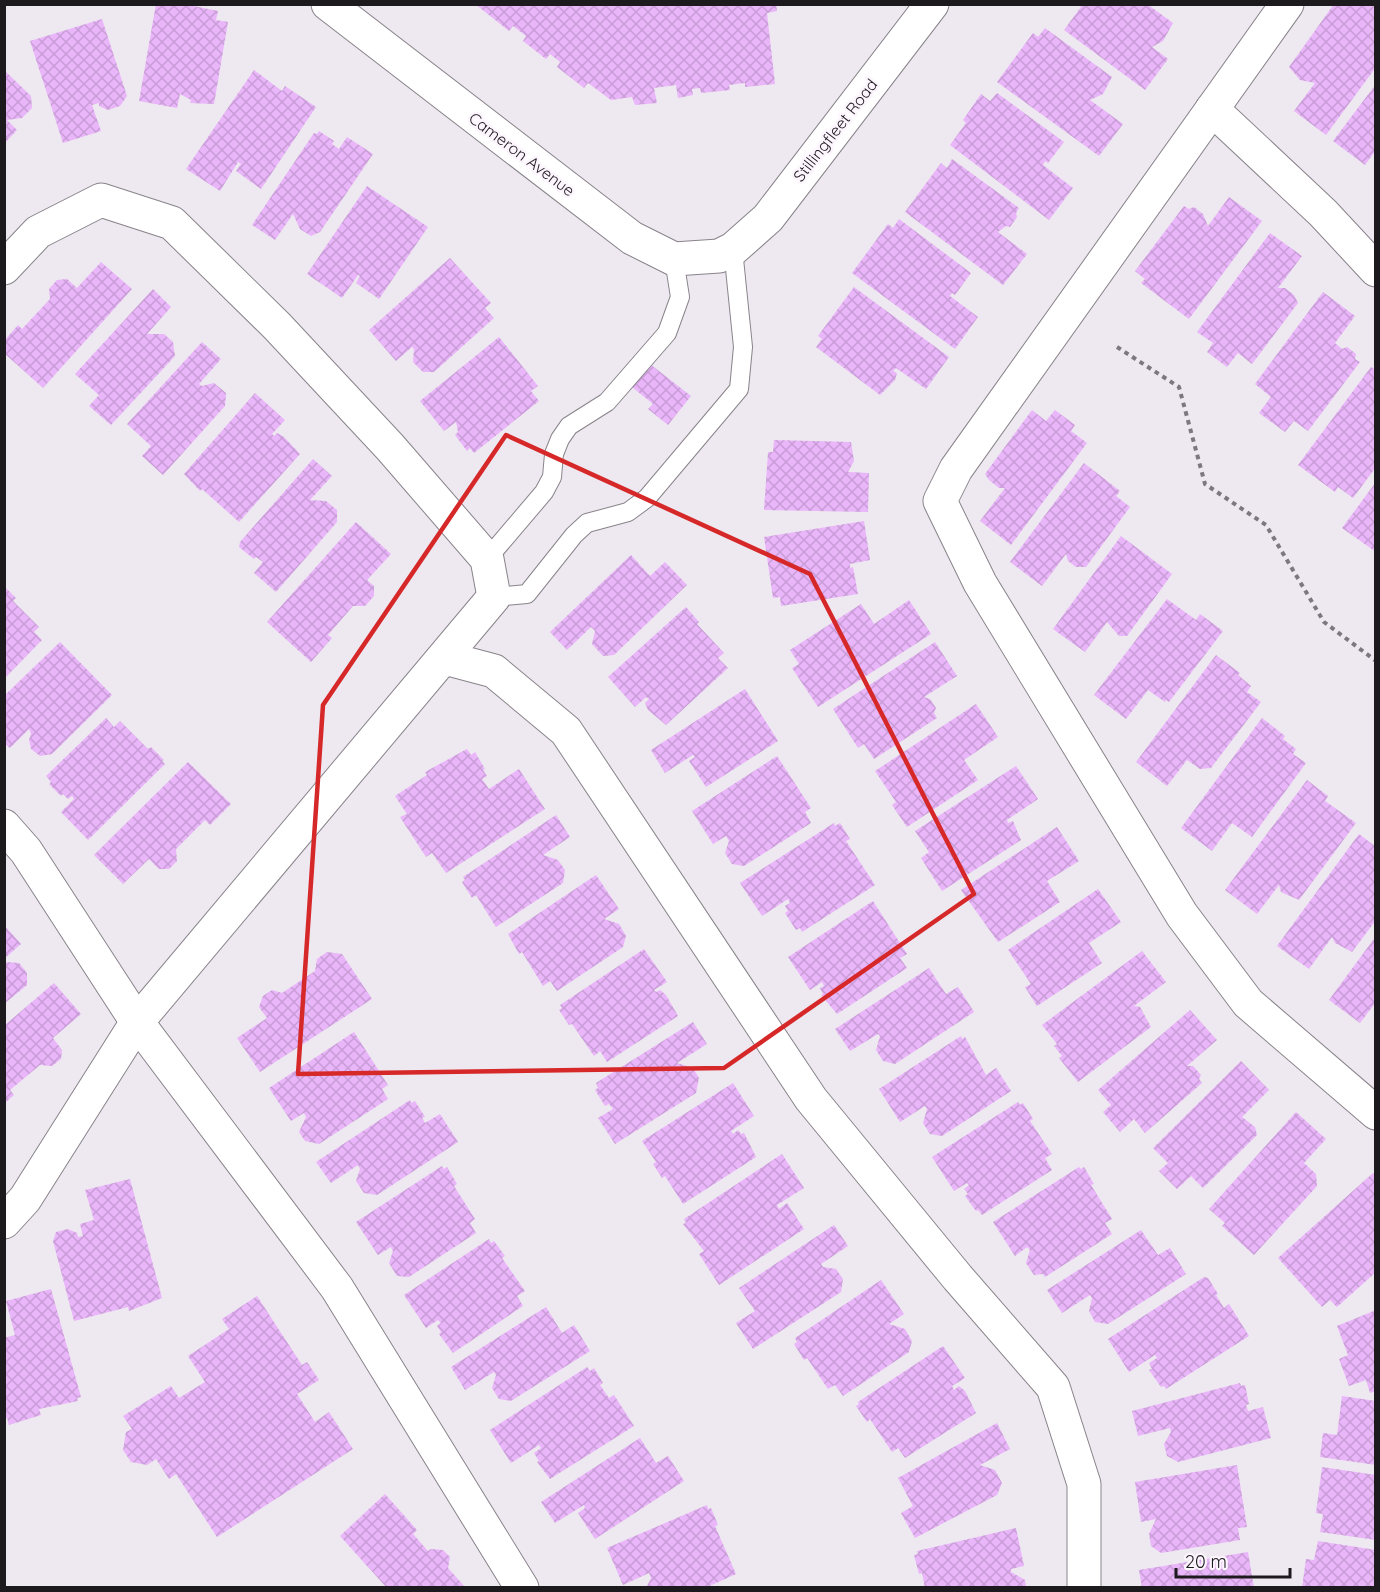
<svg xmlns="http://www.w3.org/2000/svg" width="1380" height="1592" viewBox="0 0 1380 1592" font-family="Quicksand,sans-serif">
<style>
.building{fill:url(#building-cross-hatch)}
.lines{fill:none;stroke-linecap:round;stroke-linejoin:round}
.lane-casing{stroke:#89838a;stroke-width:20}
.street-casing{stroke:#89838a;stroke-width:35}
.path{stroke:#7d787e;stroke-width:4;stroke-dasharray:4.5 4.5;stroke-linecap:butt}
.lane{stroke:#fff;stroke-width:18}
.street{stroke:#fff;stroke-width:33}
.marked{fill:none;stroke:#d62828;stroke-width:4.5;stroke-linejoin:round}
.labels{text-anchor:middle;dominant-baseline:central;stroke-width:5;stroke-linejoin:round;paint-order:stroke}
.street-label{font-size:16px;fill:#1d1a1d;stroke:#fcf5fd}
</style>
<defs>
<pattern id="building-cross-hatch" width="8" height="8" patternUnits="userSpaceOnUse" patternTransform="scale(1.5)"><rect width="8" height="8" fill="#eab6fa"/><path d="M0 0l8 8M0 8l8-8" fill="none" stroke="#c89cd6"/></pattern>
</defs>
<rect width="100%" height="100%" fill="#eee8f0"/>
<g class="building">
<path d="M156,4H184L218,11L216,20L228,22L214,104L190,103L191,100L180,94L177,108L139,101Z"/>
<path d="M475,4H776L777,11L767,13L775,84L745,87V83L729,85L730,90L701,93L700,88L692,89L693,95L678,98L676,85L654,88L657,103L635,105L632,97L611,100L588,83L584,88L557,67L560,62L550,54L546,59L523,41L526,36L513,26L509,31Z"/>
<path d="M1078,4H1147L1173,23L1163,41L1152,47L1168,59L1145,90L1064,30L1081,7Z"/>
<path d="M1334,4H1370L1376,8V67L1326,135L1294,111L1315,83L1300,80L1289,67Z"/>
<path d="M102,19L127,96L120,106L108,110L99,106V103L92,105L101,131L63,143L30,41Z"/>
<path d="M1045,28L1112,77L1103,94L1090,100L1123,124L1099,156L997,82L1033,33L1038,37Z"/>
<path d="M4,70L31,96L32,108L22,118L7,120L17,130L4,144Z"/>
<path d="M254,70L282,91L285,86L316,107L261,189L236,171L241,164L238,162L220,191L186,169Z"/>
<path d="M1376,84V150L1365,165L1333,141Z"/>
<path d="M997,93L1064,142L1048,163L1045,161L1043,165L1073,188L1049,220L950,145L966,123L963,120L981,94L990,101Z"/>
<path d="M319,131L334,141L332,144L339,149L347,137L373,154L320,232L311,236L300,229L293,214L275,240L252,225L314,133L317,134Z"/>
<path d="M952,159L1019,208L1016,213L1017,217L1010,227L1006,226L998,232L1027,254L1003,285L905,212L941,163L947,168Z"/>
<path d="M367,186L428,227L379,299L356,283L360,276L358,275L342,298L307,274Z"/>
<path d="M1229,197L1262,221L1189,319L1141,283L1145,279L1135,271L1184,206L1189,209L1194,207L1203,214L1208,226Z"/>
<path d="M899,219L971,273L955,295L952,293L950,296L978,317L955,349L852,273L888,224L893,228Z"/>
<path d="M1270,233L1302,256L1278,288H1285L1294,295L1298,303L1252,364L1238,353L1227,367L1207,352L1213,343L1197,332Z"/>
<path d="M450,258L491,303L485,308L494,318L434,372H423L413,362L414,349L412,347L396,361L369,330Z"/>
<path d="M101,262L132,289L43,388L4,353V341L18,325L22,329L50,299L49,289L57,280L67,279L77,288Z"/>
<path d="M854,287L949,357L926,389L896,368L893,371L897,373L895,380L880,395L816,347L822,339L818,336Z"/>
<path d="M153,289L171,307L147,334H164L173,342L175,356L111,425L89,406L99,395L75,374Z"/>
<path d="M1323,292L1355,316L1335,343L1342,349L1347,347L1356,354L1355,359L1360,362L1308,431L1294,421L1285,432L1259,413L1271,397L1255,384Z"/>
<path d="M499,337L538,386L531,391L539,401L474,453L470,448L467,451L455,435L458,432L456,422L444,431L420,401Z"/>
<path d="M202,342L221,359L199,384L202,386L214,383L226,393L225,406L163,475L142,456L151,446L127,424Z"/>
<path d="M650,364L691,396L668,425L648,409L653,404L632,387Z"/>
<path d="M1371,367L1376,370V467L1353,498L1338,487L1335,492L1298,465Z"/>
<path d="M255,393L285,420L272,434L274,436L277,433L284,437L300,454L239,522L202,489L200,491L184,474Z"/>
<path d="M1032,410L1046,421L1055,410L1075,425L1071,431L1087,443L1011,545L980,521L1005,488H999L989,480L985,474Z"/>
<path d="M774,440L851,442L854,461L848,472L869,473L868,512L764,510L768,452H773Z"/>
<path d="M313,459L332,476L310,500L326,501L337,510V522L276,592L254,573L263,562L256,557L254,559L239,547L240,542Z"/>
<path d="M1084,463L1120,491L1116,496L1130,507L1086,567H1076L1068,561L1066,554L1042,586L1010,562Z"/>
<path d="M1376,482V552L1342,528Z"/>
<path d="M864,521L870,560L850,564V568L853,567L858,594L781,606L780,597L773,598L764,537Z"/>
<path d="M356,522L391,554L367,580L374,586V596L365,606H353L328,635L332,638L311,662L267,622Z"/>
<path d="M1121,536L1172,574L1127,636H1119L1107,622L1085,652L1053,629Z"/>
<path d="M631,555L650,576L665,562L687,585L614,655L603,656L592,644L595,631L591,627L567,650L550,632Z"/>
<path d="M4,586L16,598L13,601L39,627L34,632L42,640L4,679Z"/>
<path d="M1167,599L1196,620L1200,614L1223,631L1169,702L1166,700L1165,702L1148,690L1126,719L1094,695Z"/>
<path d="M909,600L931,634L818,707L792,668L799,664L790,650L861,604L874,624Z"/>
<path d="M686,607L699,622L697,624L724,653L718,658L728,668L666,725L648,710L645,703L649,699L646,697L635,707L608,677Z"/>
<path d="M60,642L112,695L52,754L40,756L31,749L29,740L31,734L29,729L10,748L4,743V696Z"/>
<path d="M935,642L957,676L924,697L930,699L936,708L934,713L937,718L874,759L864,744L858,748L833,709Z"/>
<path d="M1216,655L1240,673L1238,675L1251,686L1247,692L1261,702L1211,768L1200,769L1187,760L1167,786L1136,762Z"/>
<path d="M745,689L778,741L706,787L689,761L695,757L693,755L665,773L651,750Z"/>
<path d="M976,704L998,737L964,760L978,780L907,827L892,805L896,802L875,771Z"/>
<path d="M106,718L114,727L120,721L148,749L151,747L164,760L162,761L165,764L88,840L61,812L74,799L72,796L68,799L63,794L61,796L49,784L51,782L46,776Z"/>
<path d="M1262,718L1285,736L1283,739L1296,749L1293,754L1306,763L1252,837L1232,823L1212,851L1181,828Z"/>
<path d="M467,749L471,755L475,752L485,769L483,770L487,776L482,779L489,789L519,769L545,809L446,873L432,853L426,857L400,817L407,814L395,796L427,775L425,772Z"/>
<path d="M777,756L811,808L805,812L811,823L744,866L732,864L725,853L729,841L726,836L713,844L692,811Z"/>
<path d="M188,762L231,804L210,825L205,820L176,849L177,861L169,869H159L149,859L123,884L94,855Z"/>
<path d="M1016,766L1038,799L1007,820L1008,823L1013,821L1021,840L942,891L921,858L929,852L915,831Z"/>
<path d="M1307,780L1328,796L1325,801L1356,823L1299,900L1281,892L1279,885L1257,914L1225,890Z"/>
<path d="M556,815L570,837L543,855L558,860L565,870L563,883L496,927L476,895L472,898L462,882L465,880L463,877Z"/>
<path d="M834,823L835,826L840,823L850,839L846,841L875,885L802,932L800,928L796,930L785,913L788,911L785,906L790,903L788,899L762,916L740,883Z"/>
<path d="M1057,827L1079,861L1047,881L1060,902L998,942L961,890Z"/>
<path d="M1359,834L1376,847V920L1352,952L1335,943L1332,937L1309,969L1277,946Z"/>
<path d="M596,875L619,909L604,919L619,924L626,936L623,947L557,991L550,981L543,986L522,952L519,954L508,934Z"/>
<path d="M1098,889L1121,922L1089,943L1102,963L1037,1006L1025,987L1031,984L1008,950Z"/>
<path d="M873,901L907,954L900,958L907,968L837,1014L821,995L823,994L820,988L824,986L822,982L810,990L788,957Z"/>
<path d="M4,925L21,944L4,959Z"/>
<path d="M1376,936V1002L1360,1023L1329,1000Z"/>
<path d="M644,949L667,982L654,990L656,992L660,990L666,995L678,1016L607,1062L600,1051L594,1056L572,1024L569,1025L559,1010L562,1008L560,1005Z"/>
<path d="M1142,951L1166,982L1134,1006L1140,1007L1151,1027L1078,1082L1059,1058L1062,1056L1054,1046L1057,1044L1042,1025Z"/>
<path d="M327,952L342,954L372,999L260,1072L237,1038L267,1018L259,1007L263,996L272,990L282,993L315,971L317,959Z"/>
<path d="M6,962L19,963L27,973V985L4,1004Z"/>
<path d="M929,968L946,994L958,987L974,1012L895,1064L883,1061L876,1050L880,1036L878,1034L850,1051L835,1029Z"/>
<path d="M54,983L81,1014L53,1038L62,1050L61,1059L52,1066L40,1065L10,1090L14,1095L5,1103V1025Z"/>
<path d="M1190,1010L1217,1040L1187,1066H1193L1201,1075L1199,1079L1202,1083L1145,1133L1134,1119L1120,1132L1103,1112L1111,1105L1098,1090Z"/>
<path d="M693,1022L707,1044L677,1063L693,1068L699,1078L696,1093L615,1144L598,1118L613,1109L609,1104L605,1106L595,1090L598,1088L596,1083Z"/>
<path d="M354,1032L388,1085L382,1089L388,1099L319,1144L305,1141L299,1132L306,1117L304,1113L291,1121L269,1088Z"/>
<path d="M961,1036L962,1039L965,1037L986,1075L996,1068L1011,1091L942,1136L930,1134L923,1123L927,1109L925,1106L900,1122L879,1089Z"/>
<path d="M1241,1061L1269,1090L1242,1117L1255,1127L1257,1135L1203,1188L1191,1176L1177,1189L1159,1171L1168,1163L1153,1148Z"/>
<path d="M733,1083L754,1116L731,1131L733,1134L738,1130L741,1134L744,1133L756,1157L683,1204L665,1176L662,1178L653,1164L656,1162L642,1141Z"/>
<path d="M410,1100L411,1103L415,1101L425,1117L422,1118L425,1123L440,1114L458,1142L377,1195L364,1193L356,1181L360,1169L358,1165L331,1183L316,1162Z"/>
<path d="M1018,1102L1020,1105L1023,1103L1033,1119L1030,1121L1052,1154L1045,1158L1052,1170L982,1215L978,1210L976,1211L965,1196L968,1194L964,1189L969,1185L967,1183L954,1191L932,1157Z"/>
<path d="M1296,1112L1326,1139L1304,1163L1316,1174L1317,1186L1254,1255L1222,1226L1225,1223L1209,1209Z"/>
<path d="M782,1154L804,1188L777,1205L779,1209L787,1203L804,1229L719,1285L699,1254L704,1251L683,1224L686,1223L684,1219Z"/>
<path d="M442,1166L444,1169L447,1167L457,1184L454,1186L475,1219L470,1223L476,1233L409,1277L397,1276L389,1263L393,1251L391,1247L378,1255L356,1222Z"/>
<path d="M1079,1167L1081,1169L1084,1167L1094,1184L1091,1185L1112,1219L1105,1223L1112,1234L1045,1277L1043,1274L1034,1275L1026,1263L1030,1250L1027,1247L1015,1256L993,1222Z"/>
<path d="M1373,1173L1376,1176V1272L1337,1307L1330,1300L1322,1307L1278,1258Z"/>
<path d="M130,1179L162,1298L129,1311L128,1307L74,1321L53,1241L56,1232L68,1229L77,1233L78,1237L83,1236L80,1224L94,1220L85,1190Z"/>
<path d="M834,1225L848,1246L821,1264L823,1267L836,1269L843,1279L841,1292L753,1349L736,1323L755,1311L739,1288Z"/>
<path d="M1141,1230L1158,1255L1170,1248L1186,1274L1108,1324L1095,1322L1089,1311L1092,1298L1090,1295L1062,1313L1047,1290Z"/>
<path d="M489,1239L491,1243L494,1241L505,1256L502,1258L525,1291L517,1296L523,1306L453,1353L439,1334L441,1332L437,1326L441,1323L438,1320L426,1328L404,1295Z"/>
<path d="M1204,1277L1208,1278L1218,1294L1216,1295L1224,1308L1229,1304L1249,1336L1166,1389L1164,1386L1161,1387L1149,1370L1152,1369L1149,1363L1157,1358L1155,1355L1129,1372L1108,1339Z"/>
<path d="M881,1280L904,1314L889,1324L905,1329L912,1341L909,1352L843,1396L835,1385L828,1389L807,1358L804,1360L794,1344L797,1342L795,1338Z"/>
<path d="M51,1289L81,1397L77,1398L78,1401L39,1409L41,1415L9,1425L7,1418H4V1338L15,1335L6,1301Z"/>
<path d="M257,1296L302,1365L307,1362L319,1380L297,1394L315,1422L329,1412L353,1449L217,1537L176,1474L169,1479L156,1459L147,1465L131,1462L123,1450L126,1432L132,1429L123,1416L171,1386L179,1398L205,1382L188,1356L229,1329L222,1319Z"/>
<path d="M546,1307L562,1333L574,1325L590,1351L511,1401L499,1399L492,1388L496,1375L494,1372L465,1390L451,1367Z"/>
<path d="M1376,1310V1391L1370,1393L1366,1380L1349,1386L1339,1359L1348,1355L1337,1326Z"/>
<path d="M943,1346L965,1378L952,1386L954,1390L959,1386L965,1391L976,1413L905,1458L898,1448L892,1452L870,1419L867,1422L856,1406L859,1404L858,1402Z"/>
<path d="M587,1367L590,1371L594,1368L603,1383L600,1385L609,1398L614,1395L634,1426L550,1479L537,1462L539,1461L534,1453L541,1448L539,1445L511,1463L490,1430Z"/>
<path d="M1240,1383L1241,1386L1245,1385L1249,1404L1246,1405L1248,1411L1263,1407L1271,1438L1178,1462L1167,1456L1164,1444L1171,1432L1170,1428L1138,1436L1132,1411Z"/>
<path d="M1342,1396L1376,1401V1465L1320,1457L1323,1433L1337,1435Z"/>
<path d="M997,1423L1010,1449L980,1465L995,1470L1002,1483L997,1495L915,1538L901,1513L913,1506L898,1478Z"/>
<path d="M640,1438L656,1463L668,1456L684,1481L595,1539L578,1513L585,1508L584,1505L555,1523L541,1502Z"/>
<path d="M1237,1465L1247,1527L1238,1528L1240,1540L1161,1553L1151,1546L1149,1534L1156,1519L1141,1522L1135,1482Z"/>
<path d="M1322,1467L1376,1475V1540L1320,1532L1323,1514L1316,1513Z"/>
<path d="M385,1494L417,1530L413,1534L428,1551L431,1549L443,1550L450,1557L448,1568L466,1588H387L340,1536Z"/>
<path d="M707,1505L708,1509L711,1508L718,1525L715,1526L736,1574L705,1588H646L651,1578L649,1573L623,1585L607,1548Z"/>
<path d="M1016,1528L1024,1566L1011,1569V1572L1025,1580L1026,1588H925L922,1573L919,1574L914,1555L918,1554L917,1551Z"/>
<path d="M1318,1541L1376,1550V1588H1302L1306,1559L1314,1560Z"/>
<path d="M1248,1552L1254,1588H1142L1139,1570Z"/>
</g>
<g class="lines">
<g class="lane-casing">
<g id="lane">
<path d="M487,559L544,492L552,477L554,454L560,439L569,426L607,402L667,333L680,297L674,259"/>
<path d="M494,597L527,594L574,535L587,523L628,512L647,498L739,389L743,347L733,249"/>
</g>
</g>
<g class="street-casing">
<g id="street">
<path d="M328,4L632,238L674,259L719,256L733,249L768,218L932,4"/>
<path d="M1287,4L956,469L940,501L980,583L1182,915L1248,1003L1376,1113"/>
<path d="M1212,109L1323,213L1376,270"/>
<path d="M4,268L38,232L101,200L172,223L277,326L390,447L487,559L494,597L137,1022L25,1199L4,1222"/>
<path d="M445,658L494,671L566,731L811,1099L958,1278L1053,1387L1084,1484V1588"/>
<path d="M4,826L26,851L137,1022L337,1288L522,1588"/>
</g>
</g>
<path class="path" d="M1117,347L1179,387L1205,484L1266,525L1324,622L1376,661"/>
<use href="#lane" class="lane"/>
<use href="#street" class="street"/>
</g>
<path class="marked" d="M506,435L810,574L974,894L724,1068L298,1074L323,705Z"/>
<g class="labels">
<g class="street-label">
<text transform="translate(835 130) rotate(-52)">Stillingfleet Road</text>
<text transform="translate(522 154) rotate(37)">Cameron Avenue</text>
</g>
</g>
<rect width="1380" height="1592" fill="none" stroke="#1d1a1d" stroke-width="12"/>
<path d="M1176 1568v9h114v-9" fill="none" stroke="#1d1a1d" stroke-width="3"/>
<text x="1185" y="1568" font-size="18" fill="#1d1a1d" stroke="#fcf5fd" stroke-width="4.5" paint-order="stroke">20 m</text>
</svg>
